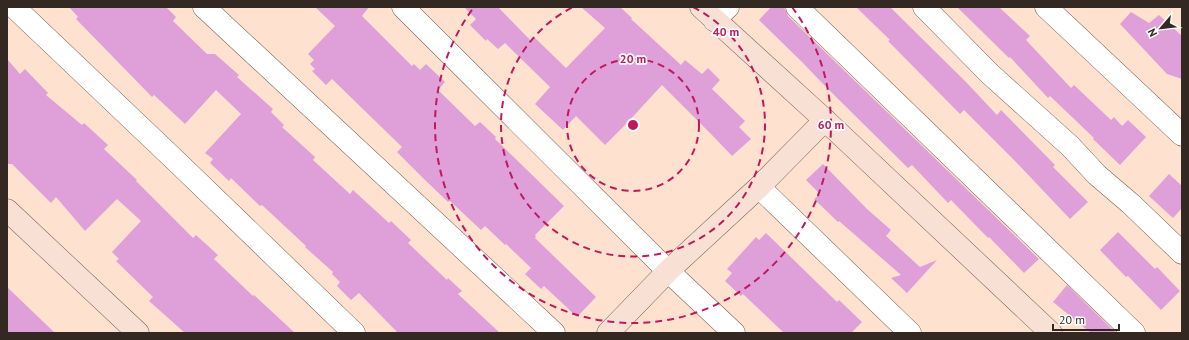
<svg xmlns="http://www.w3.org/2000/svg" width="1189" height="340" viewBox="0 0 1189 340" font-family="'PT Sans',sans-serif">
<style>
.building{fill:#dfa0da}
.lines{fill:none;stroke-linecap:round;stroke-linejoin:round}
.street-casing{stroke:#785f50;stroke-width:23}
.secondary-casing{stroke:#785f50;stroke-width:23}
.street{stroke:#fff;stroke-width:22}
.secondary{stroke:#f9e0d5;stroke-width:22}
.ring{fill:none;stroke:#c2185b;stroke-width:2;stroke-dasharray:7 5}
.centre{fill:#c2185b;stroke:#fff;stroke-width:2}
.ring-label{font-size:12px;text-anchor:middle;font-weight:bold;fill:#c2185b;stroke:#fff;stroke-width:3.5;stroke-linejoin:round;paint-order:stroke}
</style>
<rect width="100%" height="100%" fill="#fee1cf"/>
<g class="building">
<path d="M69,7H166L176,17L173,21L207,54H215L239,75L237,77L273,109L271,112L284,125L282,127L315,157L313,160L350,194L353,190L389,223L391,221L411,240L408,243L447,280L448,278L462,291L458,294L500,333H398L359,293L351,300L337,286L340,282L332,274L333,272L305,247L306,246L262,205L260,206L231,178L229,181L210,163L213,159L205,153L241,114L216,90L185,124L154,95L152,97L76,19L78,17Z"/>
<path d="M315,7H369L362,16L412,66L414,64L420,70L426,64L445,82L438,90L475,126L480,122L496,137L495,139L564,206L535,235L536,236L535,238L596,297L577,317L544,286L541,289L525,274L531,268L506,244L505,245L485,226L481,230L450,201L448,202L425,180L397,152L402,147L332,79L326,85L312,71L315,69L310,64L314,60L308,54L335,26Z"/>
<path d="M464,7H498L531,41L534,37L566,68L605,28L581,7H620L632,18L631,19L681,65L685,60L702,74L708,68L720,80L712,89L745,121L739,127L751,139L732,156L712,135L662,85L628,122L605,145L576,116L563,130L535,104L550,87L505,43L498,49L487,39L486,41L470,25L476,19Z"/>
<path d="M771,7H783L785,9L788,16L1039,259L1024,273L989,237L988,238L951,200L948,203L912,165L908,168L826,87L803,63L759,20Z"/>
<path d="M856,7H890L966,82L997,115L1001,110L1055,165L1053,167L1088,202L1070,219L1014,160L964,110L960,114L888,41L890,40Z"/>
<path d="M957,7H999L1030,36L1026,40L1071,88L1074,85L1111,120L1114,117L1122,126L1128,120L1146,137L1120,165L1093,139L1094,138L1050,96L1048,98L1010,57L1009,58Z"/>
<path d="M1131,12L1149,23L1159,15L1182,36V79L1167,74L1120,24Z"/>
<path d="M7,59L20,74L25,69L48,93L46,95L82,125L84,123L108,145L104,149L137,180L136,181L193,238L196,235L218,255L214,259L253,296L254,295L295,333H185L149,301L153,297L116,261L119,259L112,252L141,221L117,199L85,231L56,197L51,203L12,164H7Z"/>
<path d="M823,164L867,209L891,230L886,236L920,267L937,260L907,293L891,278L901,275L839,221L838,222L814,199L820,194L806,180Z"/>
<path d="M1169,174L1182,186V208L1173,218L1149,196Z"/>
<path d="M1118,232L1155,269L1157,267L1180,291L1161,310L1128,276L1126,277L1100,250Z"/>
<path d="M766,233L837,302L839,300L862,322L851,333H784L743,294L741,296L725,281L732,273L727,269L756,237L759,240Z"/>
<path d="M1067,285L1116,333H1091L1053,302Z"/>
<path d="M7,287L55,333H7Z"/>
</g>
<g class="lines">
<g class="street-casing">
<g id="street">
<path d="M14,7L176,161L354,333"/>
<path d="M204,7L554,333"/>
<path d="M403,7L668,271L734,333"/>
<path d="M797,7L1134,333"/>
<path d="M924,7L990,74L1070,146L1097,175L1131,204L1182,253"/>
<path d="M1046,7L1182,135"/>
<path d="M714,20L728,7"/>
<path d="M759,187L910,333"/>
</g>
</g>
<g class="secondary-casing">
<g id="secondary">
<path d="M701,7L825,120L1051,333"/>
<path d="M7,210L138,333"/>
<path d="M608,333L668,271L759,187L825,120"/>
</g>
</g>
<use href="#street" class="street"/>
<use href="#secondary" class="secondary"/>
</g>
<g class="ring">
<circle cx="633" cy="125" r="66"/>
<path d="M693 7A132 132 0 1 1 573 7"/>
<path d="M792 7A198 198 0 1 1 474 7"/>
</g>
<circle cx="633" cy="125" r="6" class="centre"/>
<g class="ring-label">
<text x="726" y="36">40 m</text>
<text x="633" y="63">20 m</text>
<text x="831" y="129">60 m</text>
</g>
<rect width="1189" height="340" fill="none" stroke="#342922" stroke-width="16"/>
<g transform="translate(1161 28) rotate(242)" stroke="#ffffff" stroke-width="3" paint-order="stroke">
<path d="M0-3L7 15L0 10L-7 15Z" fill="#342922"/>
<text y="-6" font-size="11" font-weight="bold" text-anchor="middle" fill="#342922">N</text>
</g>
<path d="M1053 324v6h66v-6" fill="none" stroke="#342922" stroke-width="2"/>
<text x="1059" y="324" font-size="12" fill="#342922" stroke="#ffffff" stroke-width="3" paint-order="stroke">20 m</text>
</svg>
